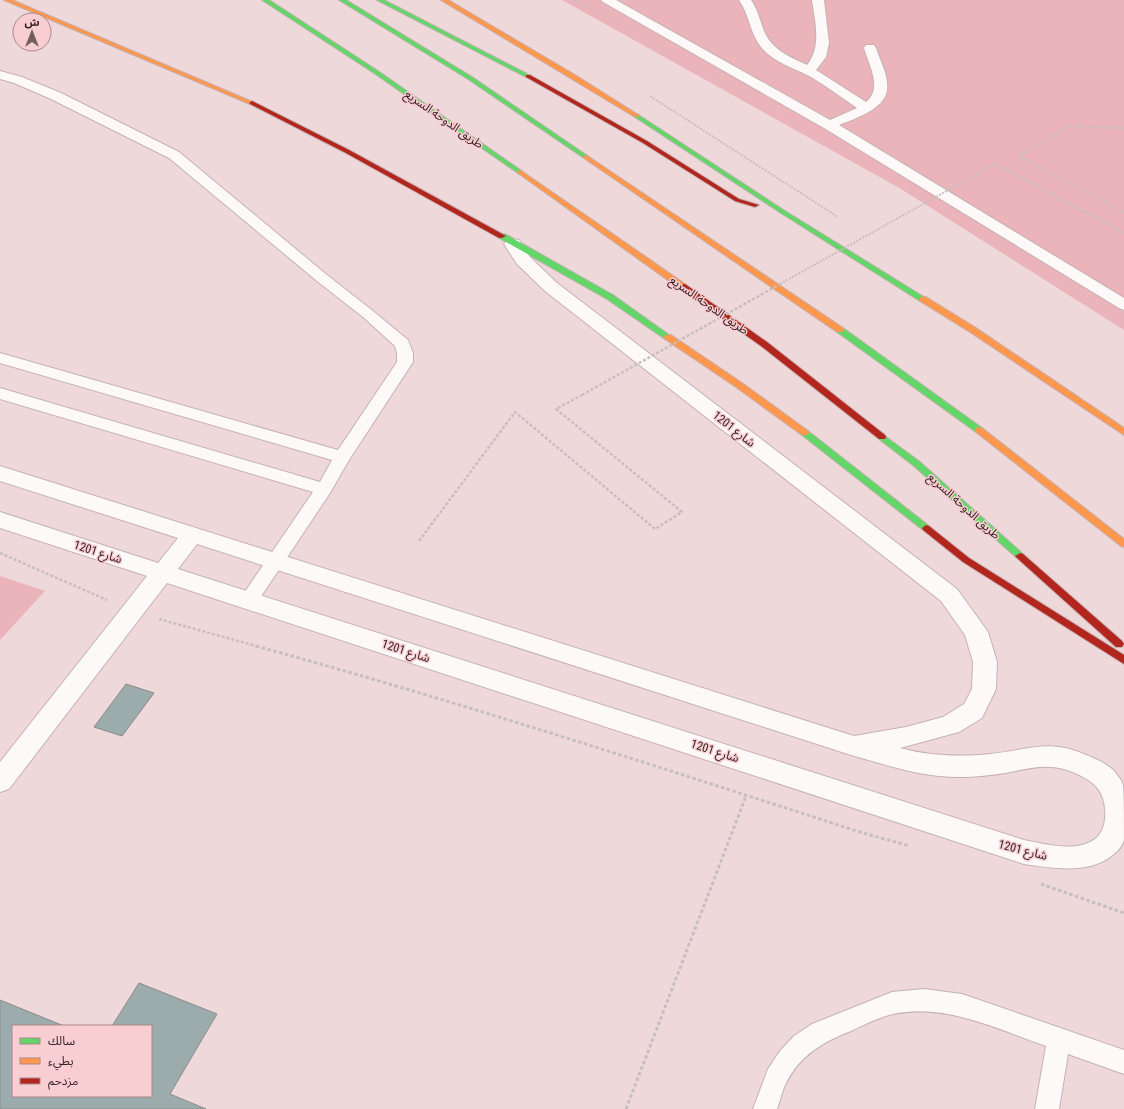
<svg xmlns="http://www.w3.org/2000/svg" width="1124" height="1109" viewBox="0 0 1124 1109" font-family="'Roboto Condensed','Noto Sans Arabic',sans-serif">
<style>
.green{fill:#ebb3ba}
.building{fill:#9cabab;stroke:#8a8b8b}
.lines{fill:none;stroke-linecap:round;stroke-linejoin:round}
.lane-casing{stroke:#c5b1b3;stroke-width:2}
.street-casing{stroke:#c5b1b3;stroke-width:2}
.fast-casing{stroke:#c5b1b3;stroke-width:2}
.slow-casing{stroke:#c5b1b3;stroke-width:2}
.jam-casing{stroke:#c5b1b3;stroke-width:2}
.path-far2{stroke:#c7bfbf;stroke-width:2;stroke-dasharray:2 1.5;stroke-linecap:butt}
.path-far1{stroke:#c7bfbf;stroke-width:2.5;stroke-dasharray:3 2;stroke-linecap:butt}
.path{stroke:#c7bfbf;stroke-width:3;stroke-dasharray:3.5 2.5;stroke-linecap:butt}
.lane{fill:#fdf9f9;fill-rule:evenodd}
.street{fill:#fdf9f9;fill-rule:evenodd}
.fast{fill:#63d668;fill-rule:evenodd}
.slow{fill:#ff974d;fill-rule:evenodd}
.jam{fill:#b3261e;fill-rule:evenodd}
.path-bridge-far1{stroke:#c7bfbf;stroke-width:2;stroke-dasharray:2 1.5;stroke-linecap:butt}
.path-bridge{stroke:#c7bfbf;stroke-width:2.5;stroke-dasharray:3 2;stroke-linecap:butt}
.labels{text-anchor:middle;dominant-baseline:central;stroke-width:3;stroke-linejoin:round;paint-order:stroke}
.street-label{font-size:12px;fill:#301d1f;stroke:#f9ced2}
</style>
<rect width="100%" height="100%" fill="#efd8da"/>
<g class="green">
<path d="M562,0H1124V330L901,189Z"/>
<path d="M0,576L45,591L0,640Z"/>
</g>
<g class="building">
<path d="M126,684L154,693L122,736L94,727Z"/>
<path d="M139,983L217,1014L170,1094L206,1109H0V1000L64,1026H13V1096H151V1026H112Z"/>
</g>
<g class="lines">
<g class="lane-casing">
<g id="lane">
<path d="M601,0H616L830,120L857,108C841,97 826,86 811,77C794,68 773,62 761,47C750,33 749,14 739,0H751C758,10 760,21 764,31C772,50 790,57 807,65C822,46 815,22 812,0H824L829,43L826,57L816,70L866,102C883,89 869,65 864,48L866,45H874L876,48C880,61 889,76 887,90C885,109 854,119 839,125L1124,298V310L1119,308L824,128L603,2Z"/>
<path d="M0,71L22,77L61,93L179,152L327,275L373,311L408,340L413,353V362L349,460L330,493L256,604L249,606L242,604L240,599L313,492L0,399V388L320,482L332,460L0,363V353L338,450L397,362V353L395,346L363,317L317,281L169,158L51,99L14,83L0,79Z"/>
<path d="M924,989L962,994L1124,1050V1074L1068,1054L1059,1109H1035L1046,1046C997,1029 946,1003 893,1014C879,1017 864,1025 851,1031C823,1042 800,1055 786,1083C782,1091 780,1101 777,1109H753L768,1069L780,1051L794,1036L812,1024L892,992Z"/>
</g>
</g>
<g class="street-casing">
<path id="street" d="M513,239L519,240L530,257L557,283L957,589L988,632L997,662L996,689L982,718L959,732L900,748C929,756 960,757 990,754C1026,751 1047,738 1084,754C1094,758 1108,764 1115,772C1118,776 1122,781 1123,785C1124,792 1124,831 1124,839C1123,845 1118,851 1114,854C1090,875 1052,868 1024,864L167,583L9,789L0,792V762L147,576L0,528V512L158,563L178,538L0,481V466L854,736L906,727L943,717L964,704L972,689L973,662L965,635L941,601L545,291L517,264L504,244L507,240ZM197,544L851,755C880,763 909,773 939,776C956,778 974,777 991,775C1028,771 1048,757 1085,778C1097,785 1104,794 1105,809C1106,820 1104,832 1095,839C1076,853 1045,844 1024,840L178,569Z"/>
</g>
<g class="fast-casing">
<g id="fast">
<path d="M262,0H269L378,71L523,172L520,174L518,173L374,73Z"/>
<path d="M339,0H346L472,77L589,157L588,158H584L468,79Z"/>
<path d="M377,0H384L531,76L526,77Z"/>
<path d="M637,114L785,211L927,299L926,301H920L781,213L635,117L634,116Z"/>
<path d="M499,234H505L613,295L672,337L668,339H665L607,299L499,238Z"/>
<path d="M837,328H843L982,428L983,430L982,432H976L837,332L836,330Z"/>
<path d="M805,430L808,431L929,526L930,528L929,530H923L802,435L801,433Z"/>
<path d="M882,434L920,462L1023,554L1025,556L1023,558H1017L914,466L879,439L878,437Z"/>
</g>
</g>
<g class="slow-casing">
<g id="slow">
<path d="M4,0H12L255,103L250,104Z"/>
<path d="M441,0H448L575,75L640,116L635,117Z"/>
<path d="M586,155L843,328L844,330L843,332H837L584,158V156Z"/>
<path d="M520,170L685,284V288H679L518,173V171Z"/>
<path d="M920,297H926L976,328L1124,428V435L970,332L920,301Z"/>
<path d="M665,335H671L742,383L808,431L809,433L808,435H802L736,387L665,339L664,337Z"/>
<path d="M979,427L982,428L1124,539V547L1121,546L976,432L975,430L976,428Z"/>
</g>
</g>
<g class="jam-casing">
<g id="jam">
<path d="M526,75H530L647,141L739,199L759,205L755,207L735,201L643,143L526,77Z"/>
<path d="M252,101L349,150L506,236L502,238H499L344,152L250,104L249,103Z"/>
<path d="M679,284H685L767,342L885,435L886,437L885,439H879L761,346L679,288Z"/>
<path d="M926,525L929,526L969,558L1124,655V664L963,562L923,530L922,528Z"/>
<path d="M1020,553L1023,554L1122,641L1124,644L1122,647H1116L1017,558L1015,556Z"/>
</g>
</g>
<g class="path-far2">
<path d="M574,0L588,8"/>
<path d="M650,96L838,217"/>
<path d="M1124,128L1070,126L1019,156L1124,212"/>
<path d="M986,169L996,164L1124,233"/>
</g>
<g class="path-far1">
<path d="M419,541L515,412L655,529L682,512L556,409L582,395"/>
<path d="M0,553L107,600"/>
<path d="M159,619L260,647"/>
</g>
<g class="path">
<path d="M256,646C460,702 662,768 863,833L910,846"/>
<path d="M1041,884L1124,913"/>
<path d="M626,1109L746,796"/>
</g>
<use href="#lane" class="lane"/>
<use href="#street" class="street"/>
<use href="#fast" class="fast"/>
<use href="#slow" class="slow"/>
<use href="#jam" class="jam"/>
<path class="path-bridge-far1" d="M780,284L986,169"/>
<path class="path-bridge" d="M582,395L782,283"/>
</g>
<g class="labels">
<g class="street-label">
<text transform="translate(444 119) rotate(35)">طريق الدوحة السريع</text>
<text transform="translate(709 305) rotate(35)">طريق الدوحة السريع</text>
<text transform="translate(734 429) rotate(38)">شارع 1201</text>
<text transform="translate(964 506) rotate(42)">طريق الدوحة السريع</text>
<text transform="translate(98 552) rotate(18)">شارع 1201</text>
<text transform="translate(406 651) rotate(18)">شارع 1201</text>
<text transform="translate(715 751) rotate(18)">شارع 1201</text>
<text transform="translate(1023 850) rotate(14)">شارع 1201</text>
</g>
</g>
<rect x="12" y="1025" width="140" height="72" fill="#f9ced2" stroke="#a9878a"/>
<rect x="20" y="1038" width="20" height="6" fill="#63d668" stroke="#a9878a"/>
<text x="48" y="1045" font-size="12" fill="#301d1f">سالك</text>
<rect x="20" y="1058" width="20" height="6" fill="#ff974d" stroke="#a9878a"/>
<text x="48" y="1065" font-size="12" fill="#301d1f">بطيء</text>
<rect x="20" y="1078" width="20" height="6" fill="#b3261e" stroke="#a9878a"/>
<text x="48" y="1085" font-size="12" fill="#301d1f">مزدحم</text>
<g transform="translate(32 32)"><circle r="19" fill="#f9ced2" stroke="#a9878a"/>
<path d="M0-3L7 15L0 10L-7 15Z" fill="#735e60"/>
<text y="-6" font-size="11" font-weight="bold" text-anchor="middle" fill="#301d1f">ش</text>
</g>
</svg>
